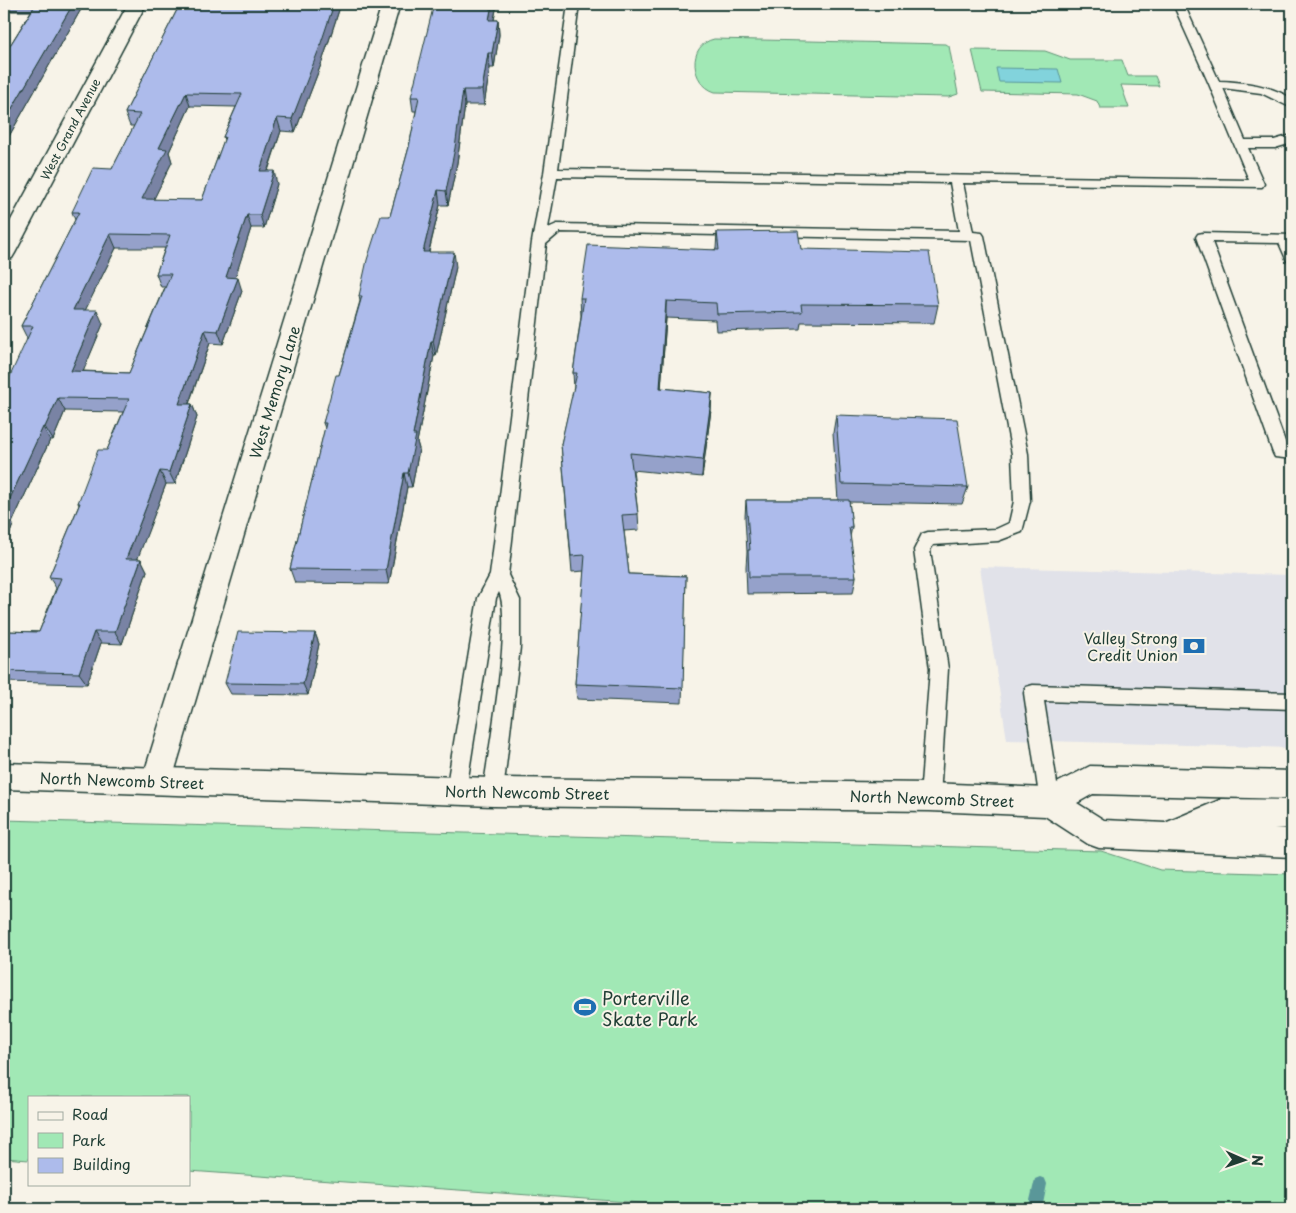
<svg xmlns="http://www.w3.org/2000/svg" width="1296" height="1213" viewBox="0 0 1296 1213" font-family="'Playpen Sans',sans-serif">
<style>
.built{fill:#e1e2e9}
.green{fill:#a1e8b5;stroke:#609274}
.water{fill:#82d3dc;stroke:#5a9799}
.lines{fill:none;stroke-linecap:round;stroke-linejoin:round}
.stream{fill:#5a9799;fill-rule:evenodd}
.service-casing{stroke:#1f3d34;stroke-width:3}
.minor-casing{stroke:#1f3d34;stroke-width:3}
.secondary-casing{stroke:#1f3d34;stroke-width:3}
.service{fill:#f7f3e8;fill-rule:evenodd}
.minor{fill:#f7f3e8;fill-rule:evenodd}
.secondary{fill:#f7f3e8;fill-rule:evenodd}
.wall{fill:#95a1ca;stroke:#1f3d34;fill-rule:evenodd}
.shaded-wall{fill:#7983a4;stroke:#1f3d34}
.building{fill:#adbbeb;stroke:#1f3d34;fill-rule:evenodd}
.labels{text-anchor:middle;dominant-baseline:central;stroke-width:4;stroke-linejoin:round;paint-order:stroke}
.far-street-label{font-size:12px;fill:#1f3d34;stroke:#f7f3e8}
.street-label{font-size:15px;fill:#1f3d34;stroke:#f7f3e8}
.poi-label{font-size:15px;fill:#1f3d34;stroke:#f7f3e8;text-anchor:end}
.near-poi-label{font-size:18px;fill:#1f3d34;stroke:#f7f3e8;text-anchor:start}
</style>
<rect width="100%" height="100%" fill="#f7f3e8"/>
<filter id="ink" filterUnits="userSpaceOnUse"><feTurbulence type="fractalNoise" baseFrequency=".02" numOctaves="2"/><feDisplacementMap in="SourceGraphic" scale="10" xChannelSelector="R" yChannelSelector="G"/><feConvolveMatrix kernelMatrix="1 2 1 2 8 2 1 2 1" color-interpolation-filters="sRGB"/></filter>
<g filter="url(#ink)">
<path class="built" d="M980,567L1292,575V748L1007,740Z"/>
<g class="green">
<path d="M714,39L946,44L949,46L958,94L949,97L715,92C690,84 687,45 714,39Z"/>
<path d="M972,50L1045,51L1070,60H1122L1128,76H1155L1159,86L1121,85L1129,108H1100L1097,101L1078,94L982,92Z"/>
<path d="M4,820L1101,851L1160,870L1292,874V1209H727L189,1171V1097H29V1160L4,1158Z"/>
</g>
<path class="water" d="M996,68L1058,69L1062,83L999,82Z"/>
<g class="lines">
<path class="stream" d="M1040,1177L1045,1179L1047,1184L1042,1209H1028L1035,1179Z"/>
<g class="service-casing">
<g id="service">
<path d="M568,4H579L558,169L1249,180L1209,84L1173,4H1184L1219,81C1245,82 1271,85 1292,99V108L1261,93L1223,88L1245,140H1274L1292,135V143L1275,148H1248L1264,184L1262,187L963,183L973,232L982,233L984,236L1028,454L1030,501L1022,532L998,541L933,545L930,550L948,669L940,797L937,803L930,806L923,803L920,797L930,669L914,550L922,534L928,532L996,529L1009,523L1014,501L1012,454L971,240L560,232L546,244L508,575L520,600V647L503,792L500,798L493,801L486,798L483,792C488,753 513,622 499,592L496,598L466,791L463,797L456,800L449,797L446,791L478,598L490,575L532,242L544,173ZM557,177L950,183L959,231L557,224L548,228Z"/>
<path d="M1203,233L1292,235V262L1287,261L1279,243L1212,242L1287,447H1292V459L1275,457L1273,453L1196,237L1198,234Z"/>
<path d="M1033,685L1292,693V709L1044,701L1060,802L1057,808L1050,811L1043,808L1040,802L1024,693L1026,687Z"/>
</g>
</g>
<g class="minor-casing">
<g id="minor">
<path d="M128,4H146L15,253L12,258L4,260V233Z"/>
<path d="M382,4H400L172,780L168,790L157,794L146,790L142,780Z"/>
</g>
</g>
<g class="secondary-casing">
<path id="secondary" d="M4,763L493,778L930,783L1047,788L1090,766L1292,771V799L1093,794L1077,803L1104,820L1165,823L1222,799L1292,800V828H1274L1292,829V857L1099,848L1088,844L1045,816L930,811L493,806L4,789Z"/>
</g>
<use href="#service" class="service"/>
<use href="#minor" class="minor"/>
<use href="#secondary" class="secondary"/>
</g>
<g class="wall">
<path d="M4,4H84L4,145V55L31,11H4Z"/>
<path d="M180,4H341L322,62L295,132L281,131L268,171L277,184L264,228H251L235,277L242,291L223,344L210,343L189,404H192L197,417L175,484H166L137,559H141L147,571L122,644L101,643L87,684L4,682V631L39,632L56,588L49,577L79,505L78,503L107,450L123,412L65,411L53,440H50L12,523L13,525L4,548L27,338L21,326L75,220L72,212L112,169L134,126H130L125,113ZM190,106L236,107L223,137L224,140L202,200H153L172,162L169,152ZM116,248H165L156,274L161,287H165L129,373L83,371L103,324L85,310Z"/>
<path d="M497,4L494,20H498L499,35L494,68H490L484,105H465L457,163L448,205H440L429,252L456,267L436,356H434L417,442L419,449L412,487H407L389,584L295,583L290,569L325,428L323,423L339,375L360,301L359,296L390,216L409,147L416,111H413L411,97Z"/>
<path d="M717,232L801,249L938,305L934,323L801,322L800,329L716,331L715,320L666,318L661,388L712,393L711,410L702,477L633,470L638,514L639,530L624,531L629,574L686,576L682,703L577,699L575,684L584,571L572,572L561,444L574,388L573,373L581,316L580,298L716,249Z"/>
<path d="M836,415L968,487L962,504L849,502L852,527L850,537L856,577L853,593L747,594L746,567L747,552L745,517L746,500H838L833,433Z"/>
<path d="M315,633L319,644L308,695L231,694L225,683Z"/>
</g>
<g class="shaded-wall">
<path d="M73,4H84L4,145V122Z"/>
<path d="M334,4H341L322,62L295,132L292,119Z"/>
<path d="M492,4H497L491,35L489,20Z"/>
<path d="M498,20L499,35L494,68L492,53Z"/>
<path d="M488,53L490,68L484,105L482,90Z"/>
<path d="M463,90L465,105L457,163L448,205L446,191Z"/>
<path d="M186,93L190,106L169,152L172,162L147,213L142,199L159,148Z"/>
<path d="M277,118L281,131L263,184L260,171Z"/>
<path d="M274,171L277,184L264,228L260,215Z"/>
<path d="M438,190L440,205L425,267L423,252Z"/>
<path d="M247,215L251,228L231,291L226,277Z"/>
<path d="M110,234L116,248L79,323L73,310Z"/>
<path d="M454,252L456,267L436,356L433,341Z"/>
<path d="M238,278L242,291L223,344L218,331Z"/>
<path d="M666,301V318L660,405V388Z"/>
<path d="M97,310L103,324L78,384L71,371Z"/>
<path d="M205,330L210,343L184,417L179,404Z"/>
<path d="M431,341L434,356L417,442L419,449L412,487L408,473L413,435Z"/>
<path d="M712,393L711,410L702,477L703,460Z"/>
<path d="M58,398L65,411L53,440L45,427Z"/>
<path d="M192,404L197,417L175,484L169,472Z"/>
<path d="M43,427L50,440L12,523L13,525L4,548V511Z"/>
<path d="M160,471L166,484L133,571L126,559Z"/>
<path d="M404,473L407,487L389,584L386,570Z"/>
<path d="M141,559L147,571L122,644L115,632Z"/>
<path d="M94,632L101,643L87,684L79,673Z"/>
<path d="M315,633L319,644L308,695L303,684Z"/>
</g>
<g class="building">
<path d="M36,4H73L4,122V55Z"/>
<path d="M180,4H334L319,49L292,119L277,118L260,171H274L260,215H247L226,277L238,278L218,331L205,330L179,404H192L169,472L160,471L126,559H141L115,632H94L79,673L4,671V631L39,632L61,578L49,577L80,503H78L98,450H107L129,399L58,398L45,427H43L4,511V389L33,326H21L79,212H72L93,168L112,169L140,114L125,113ZM186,93L242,94L223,137H225L202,200L142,199L167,149L159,148ZM110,234L170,235L156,274H171L129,373L71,371L97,310H73Z"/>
<path d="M434,4H492L489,20H498L492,53H488L482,90H463L455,148L446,191L438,190L423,252H454L433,341H431L413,435H416L408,473H404L386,570L290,569L326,423H323L336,375H339L362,296H359L367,260L381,216H390L409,147L419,97H411Z"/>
<path d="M798,231L801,249L929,252L938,305L801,304L802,312L717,314L716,303L666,301L660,388L712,393L703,460L630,453L638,514L622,515L629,574L686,576L683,688L575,684L585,555L571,556L561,444L577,373H573L584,298H580L588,245L719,250L717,232Z"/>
<path d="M836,415L957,419L968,487L841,484Z"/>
<path d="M746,500H849L852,527H849L856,577H749L748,550H750Z"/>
<path d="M238,632L315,633L303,684L225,683Z"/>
</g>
</g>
<defs>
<g id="bank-bare" transform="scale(1.725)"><path d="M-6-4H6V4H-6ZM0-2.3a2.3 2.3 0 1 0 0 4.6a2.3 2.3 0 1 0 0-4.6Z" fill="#1f6fb2" stroke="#f7f3e8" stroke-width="2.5" paint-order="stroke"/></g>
<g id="stadium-bare" transform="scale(1.725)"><path d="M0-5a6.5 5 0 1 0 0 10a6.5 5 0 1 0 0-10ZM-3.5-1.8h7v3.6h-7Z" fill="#1f6fb2" stroke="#f7f3e8" stroke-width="2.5" paint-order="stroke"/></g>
</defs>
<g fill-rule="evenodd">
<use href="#bank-bare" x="1194" y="646"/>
<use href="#stadium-bare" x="585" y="1007"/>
</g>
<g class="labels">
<g class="far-street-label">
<text transform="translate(70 129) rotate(-62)">West Grand Avenue</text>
</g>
<g class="street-label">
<text transform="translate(274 392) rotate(-73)">West Memory Lane</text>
<text transform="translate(122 780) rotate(2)">North Newcomb Street</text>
<text transform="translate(527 792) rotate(1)">North Newcomb Street</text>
<text transform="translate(932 798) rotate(2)">North Newcomb Street</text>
</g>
<g class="poi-label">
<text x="1178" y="637">Valley Strong<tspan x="1178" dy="17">Credit Union</tspan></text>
</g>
<g class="near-poi-label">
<text x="602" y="997">Porterville<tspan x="602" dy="21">Skate Park</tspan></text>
</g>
</g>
<rect width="1296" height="1213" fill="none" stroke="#f7f3e8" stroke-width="20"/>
<rect x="10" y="10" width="1276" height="1193" fill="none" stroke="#1f3d34" stroke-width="2" filter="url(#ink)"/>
<rect x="28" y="1096" width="162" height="90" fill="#f7f3e8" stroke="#a1aaa0"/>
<rect x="38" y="1112" width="25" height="8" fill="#f7f3e8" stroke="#a1aaa0"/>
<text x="72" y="1120" font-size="15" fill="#1f3d34">Road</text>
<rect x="38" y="1133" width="25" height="15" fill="#a1e8b5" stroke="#a1aaa0"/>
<text x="72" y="1146" font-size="15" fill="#1f3d34">Park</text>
<rect x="38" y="1158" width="25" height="15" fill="#adbbeb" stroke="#a1aaa0"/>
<text x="72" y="1170" font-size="15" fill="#1f3d34">Building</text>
<g transform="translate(1244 1160) rotate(92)" stroke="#f7f3e8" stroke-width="4" paint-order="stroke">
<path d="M0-4L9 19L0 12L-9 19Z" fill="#1f3d34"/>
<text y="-8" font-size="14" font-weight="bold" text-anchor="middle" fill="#1f3d34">N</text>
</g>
</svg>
